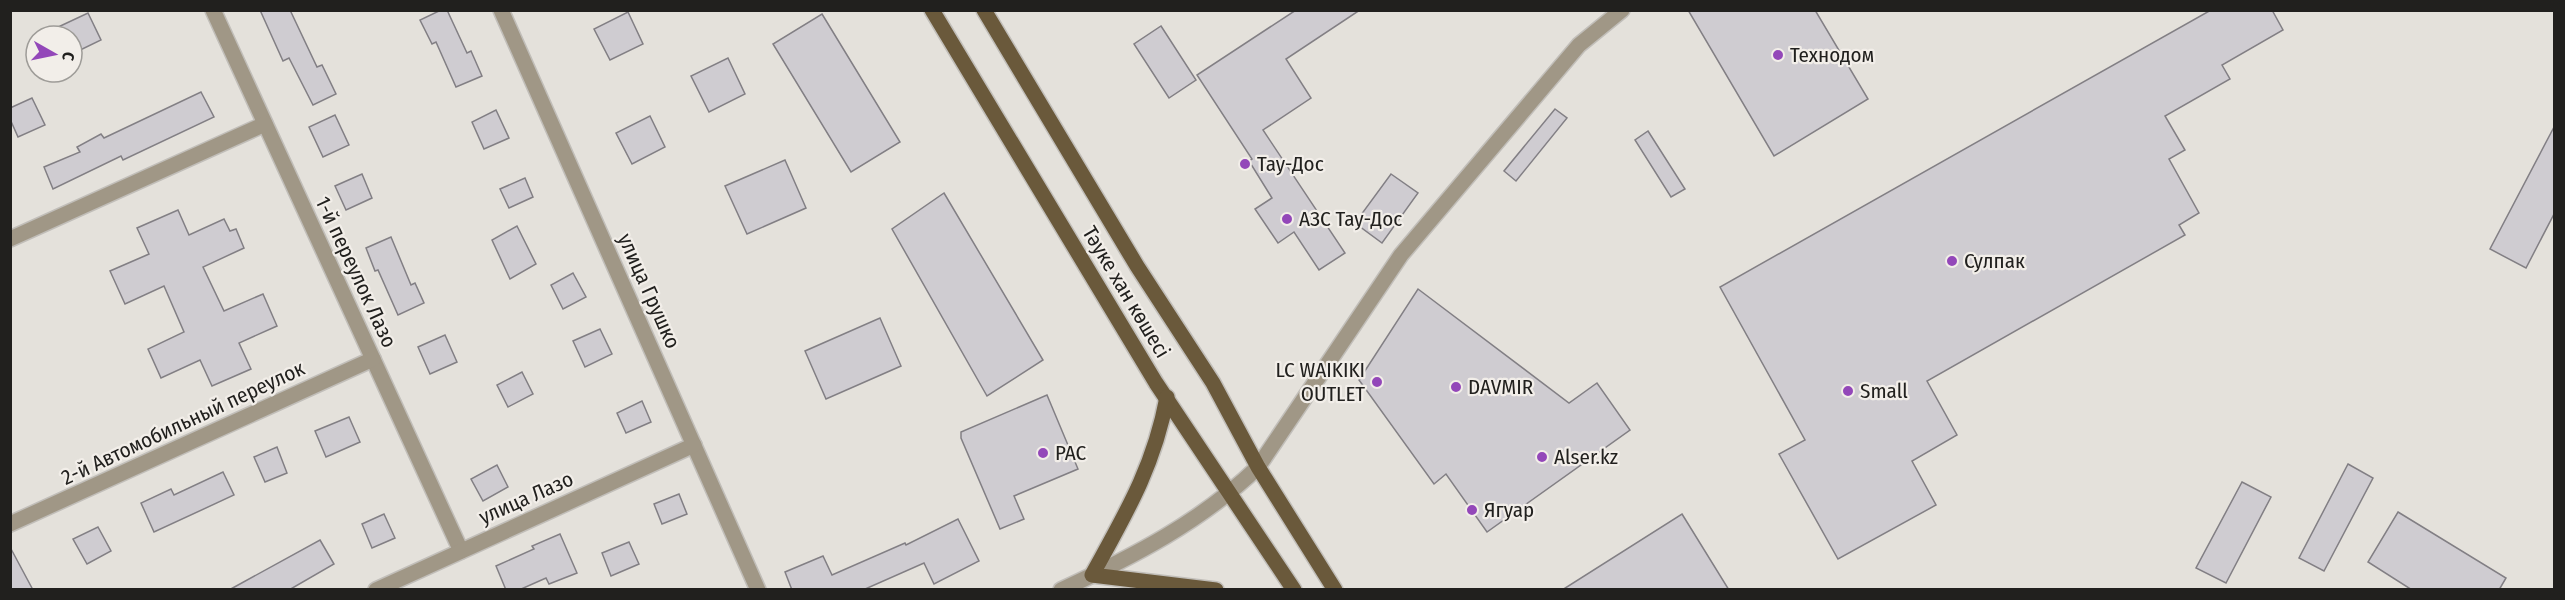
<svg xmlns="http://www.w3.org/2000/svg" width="2565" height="600" viewBox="0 0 2565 600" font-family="'Fira Sans Condensed',sans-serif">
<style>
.building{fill:#cfccd1;stroke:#827f84;stroke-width:1.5}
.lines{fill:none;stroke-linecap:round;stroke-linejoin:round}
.minor-casing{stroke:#c1beb9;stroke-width:18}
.major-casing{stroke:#c1beb9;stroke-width:18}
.minor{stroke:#a09786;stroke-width:15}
.major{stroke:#6a593b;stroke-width:15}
.poi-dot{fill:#9347b9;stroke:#f2eee9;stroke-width:2}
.labels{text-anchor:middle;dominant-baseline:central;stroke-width:4.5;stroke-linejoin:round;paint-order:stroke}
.poi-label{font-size:21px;fill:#21201e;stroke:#f2eee9;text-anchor:start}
.street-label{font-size:21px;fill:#21201e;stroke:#f2eee9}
</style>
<rect width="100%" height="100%" fill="#e4e1db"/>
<g class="building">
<path d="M260,10H290L317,67L322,65L336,94L313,105L289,58L283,61Z"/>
<path d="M441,10H447L467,53L471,51L482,76L456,87L436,42L432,44L420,20Z"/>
<path d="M1296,10H1360L1286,59L1311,98L1263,130L1345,253L1319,270L1294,232L1278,243L1255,209L1272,198L1249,161L1252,159L1197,75Z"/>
<path d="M1688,10H1815L1868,99L1774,156Z"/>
<path d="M2211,10H2272L2283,30L2222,65L2230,79L2165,116L2185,150L2169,159L2199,213L2179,225L2185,235L1927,381L1957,435L1912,461L1936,505L1838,559L1779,454L1805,440L1720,287Z"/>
<path d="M628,12L643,44L610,60L594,29Z"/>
<path d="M88,13L101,40L72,54V36H39Z"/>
<path d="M822,14L900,142L851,172L773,44Z"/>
<path d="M1161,26L1196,80L1169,98L1134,44Z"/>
<path d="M728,58L745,94L709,112L691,76Z"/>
<path d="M201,92L214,117L123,160L121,156L53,189L44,167L80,152L77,147L101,134L104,138Z"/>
<path d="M32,98L45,125L18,137L10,119V108Z"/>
<path d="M1555,109L1567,118L1516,181L1504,171Z"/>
<path d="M496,110L509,138L484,149L472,122Z"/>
<path d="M335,115L349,145L323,157L309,127Z"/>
<path d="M650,116L665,147L632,164L616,133Z"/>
<path d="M2554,127V214L2526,268L2490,249Z"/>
<path d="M1648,131L1685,189L1671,197L1635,140Z"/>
<path d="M785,160L806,208L747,234L725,186Z"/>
<path d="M362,174L372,198L346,210L335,186Z"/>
<path d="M1391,174L1418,193L1382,243L1355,223Z"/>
<path d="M525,178L533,197L509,208L500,189Z"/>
<path d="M944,193L1043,360L987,396L892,229Z"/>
<path d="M178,210L189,235L224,219L230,231L236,229L244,248L203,267L224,311L263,294L277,326L239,343L251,369L212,386L200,360L161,378L148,349L184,332L164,286L125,304L110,271L149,254L137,228Z"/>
<path d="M517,226L536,264L510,279L492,240Z"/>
<path d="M391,237L411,285L415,283L424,303L398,315L378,270L375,271L366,248Z"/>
<path d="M573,273L586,297L563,309L551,285Z"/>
<path d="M1418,289L1569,403L1597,383L1630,430L1487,532L1446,474L1434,484L1359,380Z"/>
<path d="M880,318L901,366L826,399L805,351Z"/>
<path d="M600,329L612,354L585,367L573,341Z"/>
<path d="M445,335L457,362L430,374L418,347Z"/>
<path d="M522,372L533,394L508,407L497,385Z"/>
<path d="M1047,395L1078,469L1014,496L1024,519L1000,529L961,438V432Z"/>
<path d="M642,401L651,422L626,433L617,413Z"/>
<path d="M349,417L360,442L326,457L315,431Z"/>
<path d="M277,447L287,473L265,482L254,457Z"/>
<path d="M2348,464L2373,478L2324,571L2299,558Z"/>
<path d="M497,465L508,487L483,501L471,479Z"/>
<path d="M223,472L234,495L154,532L141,503L171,489L174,495Z"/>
<path d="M2242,482L2271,497L2226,583L2196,568Z"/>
<path d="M679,494L687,514L662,524L654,504Z"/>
<path d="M2398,512L2506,578L2499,590H2412L2368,562Z"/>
<path d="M384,514L395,538L372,548L362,524Z"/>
<path d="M1682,514L1729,590H1562Z"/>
<path d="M958,519L979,561L934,584L924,563L863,590H792L785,572L823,556L832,575L905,543L906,545Z"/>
<path d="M98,527L111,551L87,564L73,539Z"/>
<path d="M560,534L577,573L549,584L546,578L519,590H506L496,566L534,549L532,546Z"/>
<path d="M320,540L334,564L289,590H229Z"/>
<path d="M629,542L639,564L611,576L602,553Z"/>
<path d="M10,547L33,590H10Z"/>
</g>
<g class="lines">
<g class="minor-casing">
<g id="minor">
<path d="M213,10L461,551"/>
<path d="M501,10L758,590"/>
<path d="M10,239L265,124"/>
<path d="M10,524L373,359"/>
<path d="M376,590L694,445"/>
<path d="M1061,590C1132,557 1201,522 1258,467L1401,255L1579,45L1622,10"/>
</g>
</g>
<g class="major-casing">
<g id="major">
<path d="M932,10L1156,383L1294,590"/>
<path d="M984,10L1137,266L1213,383L1258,467L1335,590"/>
<path d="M1167,397C1154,467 1125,515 1092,575L1216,590"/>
</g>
</g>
<use href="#minor" class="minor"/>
<use href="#major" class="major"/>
</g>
<g class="poi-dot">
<circle cx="1778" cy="55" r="6"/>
<circle cx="1245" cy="164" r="6"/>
<circle cx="1287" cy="219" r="6"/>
<circle cx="1952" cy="261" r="6"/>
<circle cx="1377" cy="382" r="6"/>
<circle cx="1456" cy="387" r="6"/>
<circle cx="1848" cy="391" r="6"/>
<circle cx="1043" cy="453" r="6"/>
<circle cx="1542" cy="457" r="6"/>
<circle cx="1472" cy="510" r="6"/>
</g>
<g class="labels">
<g class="poi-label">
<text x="1790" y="55">Технодом</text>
<text x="1257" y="164">Тау-Дос</text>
<text x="1299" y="219">АЗС Тау-Дос</text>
<text x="1964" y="261">Сулпак</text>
<text x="1365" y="370" text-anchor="end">LC WAIKIKI<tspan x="1365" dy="24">OUTLET</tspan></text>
<text x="1468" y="387">DAVMIR</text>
<text x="1860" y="391">Small</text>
<text x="1055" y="453">РАС</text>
<text x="1554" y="457">Alser.kz</text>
<text x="1484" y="510">Ягуар</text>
</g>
<g class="street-label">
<text transform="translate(356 272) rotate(65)">1-й переулок Лазо</text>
<text transform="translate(649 291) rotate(66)">улица Грушко</text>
<text transform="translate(1126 292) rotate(59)">Тәуке хан көшесі</text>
<text transform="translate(183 423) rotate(-25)">2-й Автомобильный переулок</text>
<text transform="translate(526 498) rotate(-24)">улица Лазо</text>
</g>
</g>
<rect width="2565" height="600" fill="none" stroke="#21201e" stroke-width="24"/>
<g transform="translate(54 54) rotate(99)"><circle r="28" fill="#f2eee9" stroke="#9e9c98" stroke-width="1.5"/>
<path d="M0-4.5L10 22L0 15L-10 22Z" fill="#9347b9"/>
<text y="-9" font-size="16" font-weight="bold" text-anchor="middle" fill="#21201e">С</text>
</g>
</svg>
